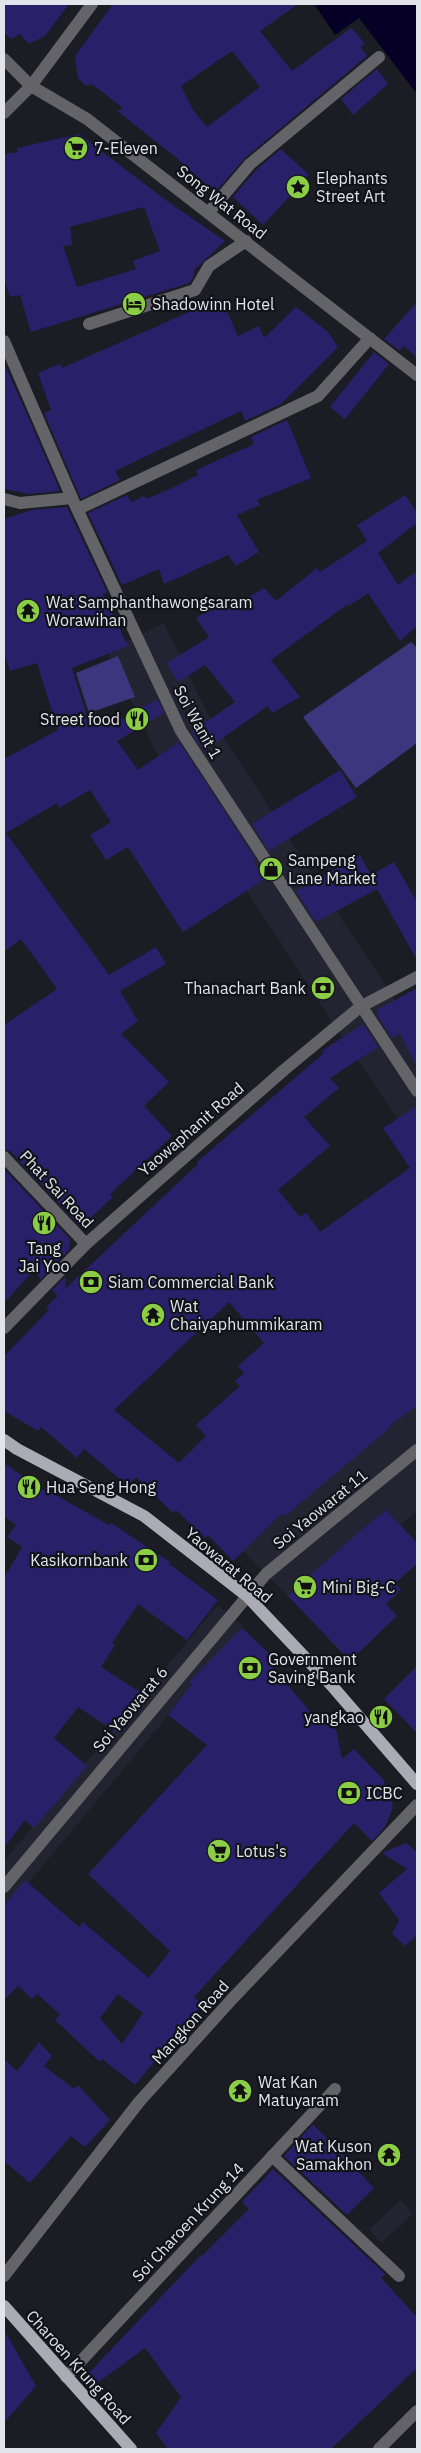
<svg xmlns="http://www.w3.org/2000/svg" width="421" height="2453" viewBox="0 0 421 2453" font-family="'IBM Plex Sans',sans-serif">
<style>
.built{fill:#232431}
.green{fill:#3b377e}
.water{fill:#060124}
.building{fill:#29206a;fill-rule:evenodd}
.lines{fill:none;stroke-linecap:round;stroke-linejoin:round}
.minor{stroke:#636368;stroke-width:12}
.major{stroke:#ababb5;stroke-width:12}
.labels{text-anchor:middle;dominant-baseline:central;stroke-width:4.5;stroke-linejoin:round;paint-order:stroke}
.poi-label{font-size:16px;fill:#e3e4e9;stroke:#12131a;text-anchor:start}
.street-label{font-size:16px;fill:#e3e4e9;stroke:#12131a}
</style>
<rect width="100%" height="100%" fill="#1b1c24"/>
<g class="built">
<path d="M164,623L207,712L417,1034V1148L334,1025L154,748L107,651Z"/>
<path d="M417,1386V1511L300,1608L232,1540Z"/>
<path d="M218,1605L243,1626L4,1912V1861Z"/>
<path d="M401,2200L413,2214L381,2243L369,2229Z"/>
</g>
<g class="green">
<path d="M411,642L417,648V743L356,788L303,717Z"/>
<path d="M118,656L135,697L89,713L76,673Z"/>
</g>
<path class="water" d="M314,4H417V94L359,18L335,35Z"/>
<g class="building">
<path d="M4,4H69L45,36L29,44L20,34L11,39L4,32Z"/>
<path d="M113,4H298L260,31L292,71L351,28L365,43L361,47L367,56L245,158L215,192L173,155L117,111L123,108L92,84L86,86L78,78L75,56ZM232,51L260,87L207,127L193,110L181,86Z"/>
<path d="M377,69L388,84L353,115L341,99Z"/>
<path d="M79,134L167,201L225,241L194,270V276L189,283L31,332L20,295L10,297L4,279V154L18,152L17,148ZM144,207L160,251L133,261L136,269L77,287L63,246L72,245L70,227Z"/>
<path d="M281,149L309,175L263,225L233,197L256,170Z"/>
<path d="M221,298L238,336L259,326L264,338L296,307L328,332L338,347L281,404L245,421L241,411L115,471L120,480L81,499L44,413L51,410L38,373L60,364L62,368Z"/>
<path d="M417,302V358L404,346L400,351L384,339Z"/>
<path d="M374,352L389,364L345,419L330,407Z"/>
<path d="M4,363L29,419L60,491L29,494L4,489Z"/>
<path d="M287,420L311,478L257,500L260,505L237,515L259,552L236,566L228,555L164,584L159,569L122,585L88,513L127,495L131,502L144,496L146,499L172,488L198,475L196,470L254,444L251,437Z"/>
<path d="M405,495L417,513V523L378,553L398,585L417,571V626L400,641L368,593L349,606L348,604L271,660L300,697L272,713L268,706L204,751L191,732L235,702L205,665L178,682L167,663L209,637L196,618L231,597L236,605L264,588L276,601L317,568L320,572L367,541L357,525Z"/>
<path d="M67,507L107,592L103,594L128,646L72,668L88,719L96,713L107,728L157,699L164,713L117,741L138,770L179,742L256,860L253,861L265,879L183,932L128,847L106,860L90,835L111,822L90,790L59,808L57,803L6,833L109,975L156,947L166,964L120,991L138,1021L121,1034L169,1082L144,1106L172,1136L110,1194L113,1197L81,1227L10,1151L4,1149V1025L57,989L21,939L4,952V759L58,730L37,663L10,671L4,653V519L32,510Z"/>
<path d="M340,770L357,797L269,851L252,824Z"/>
<path d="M360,855L371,875L394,862L417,902V960L377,889L316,922L296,891Z"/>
<path d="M417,988V1067L400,1033L392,1038L377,1015L379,1014L377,1010Z"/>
<path d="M363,1024L378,1047L330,1078L339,1088L304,1117L330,1146L278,1190L300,1217L306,1213L320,1232L410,1168L383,1128L417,1106V1406L390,1425L391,1427L285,1516L282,1513L233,1561L208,1535L205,1538L176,1510L173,1513L136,1477L128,1486L84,1449L77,1458L41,1427L38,1431L4,1411V1356L49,1310L46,1307L58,1296L52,1290L66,1276L65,1289L198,1164L197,1162L324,1053L322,1051ZM229,1302L264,1343L238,1366L244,1373L235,1381L240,1386L196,1425L206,1436L179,1463L114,1410Z"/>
<path d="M4,1169L70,1239L69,1250L41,1279L33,1271L4,1303Z"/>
<path d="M4,1463L44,1491L45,1489L109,1525L111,1523L170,1562L169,1564L218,1600L187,1640L138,1604L112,1643L115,1645L101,1667L143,1694L117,1733L78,1707L54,1738L87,1766L34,1828L25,1820L4,1848V1578L22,1547L7,1537L16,1525L4,1516Z"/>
<path d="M386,1510L417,1543V1564L395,1583L401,1590L386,1604L397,1616L350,1661L288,1596L353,1537Z"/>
<path d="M242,1628L272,1656L267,1661L309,1710L329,1727L336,1729L342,1759L354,1749L383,1779L391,1796L393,1807L385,1827L372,1841L354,1823L194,1997L202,2004L135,2085L102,2059L100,2062L55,2020L60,2014L37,1994L32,1999L18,1986L4,2000V1905L25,1880L79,1927L83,1922L149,1978L170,1951L88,1874L207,1745L168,1715L192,1684L189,1682ZM118,1994L143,2013L122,2044L100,2018Z"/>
<path d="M417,1666V1733L384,1699Z"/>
<path d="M406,1843L417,1852V1935L405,1946L392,1934L399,1920L379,1893L407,1869L382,1853Z"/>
<path d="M39,2042L52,2056L44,2066L74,2089L78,2085L110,2120L85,2147L71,2136L30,2183L4,2161V2059L17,2071Z"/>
<path d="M313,2124L374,2188L347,2215L284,2156Z"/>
<path d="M273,2169L385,2274L381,2278L417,2317V2368L331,2449H168L156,2433L181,2397L145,2348L89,2389L81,2381L201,2255L202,2256L249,2209L242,2202Z"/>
<path d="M4,2330L36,2386L4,2423Z"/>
</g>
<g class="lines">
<g class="minor">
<path d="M4,59L31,86L87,119L417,375"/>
<path d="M4,113L31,86L92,4"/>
<path d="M209,212L250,164L379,57"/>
<path d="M89,324L195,290L209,266L246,241"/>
<path d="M4,341L72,498L181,731L417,1091"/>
<path d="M4,499L20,503L72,498"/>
<path d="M78,509L318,396L370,338"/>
<path d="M4,1157L86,1244"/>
<path d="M4,1328L86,1244L284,1070L360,1007L417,977"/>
<path d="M4,1887L266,1574L417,1450"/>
<path d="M272,2156L399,2276"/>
<path d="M4,2276L139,2102L233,1998L417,1805"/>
<path d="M66,2377L335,2089"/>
<path d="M379,2449L417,2411"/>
</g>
<g class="major">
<path d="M4,1440L17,1449L144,1516L247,1596L333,1687L417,1784"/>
<path d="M4,2306L131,2449"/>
</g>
</g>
<defs>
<g id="supermarket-disc" transform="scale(1.25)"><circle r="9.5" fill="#8bce46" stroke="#12131a"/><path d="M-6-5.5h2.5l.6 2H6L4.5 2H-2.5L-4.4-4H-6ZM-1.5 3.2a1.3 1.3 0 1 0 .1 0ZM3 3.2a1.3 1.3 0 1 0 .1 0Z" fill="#111"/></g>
<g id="sight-disc" transform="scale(1.25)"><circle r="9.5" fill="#8bce46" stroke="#12131a"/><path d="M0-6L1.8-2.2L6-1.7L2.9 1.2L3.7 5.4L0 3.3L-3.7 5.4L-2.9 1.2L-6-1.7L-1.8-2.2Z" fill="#111"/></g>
<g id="hotel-disc" transform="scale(1.25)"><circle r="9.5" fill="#8bce46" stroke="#12131a"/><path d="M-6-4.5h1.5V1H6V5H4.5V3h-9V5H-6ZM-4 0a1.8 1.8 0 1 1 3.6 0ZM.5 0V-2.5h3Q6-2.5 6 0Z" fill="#111"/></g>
<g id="temple-disc" transform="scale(1.25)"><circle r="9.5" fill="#8bce46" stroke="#12131a"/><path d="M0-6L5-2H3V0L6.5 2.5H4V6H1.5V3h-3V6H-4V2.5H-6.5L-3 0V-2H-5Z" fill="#111"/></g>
<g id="restaurant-disc" transform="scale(1.25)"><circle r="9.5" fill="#8bce46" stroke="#12131a"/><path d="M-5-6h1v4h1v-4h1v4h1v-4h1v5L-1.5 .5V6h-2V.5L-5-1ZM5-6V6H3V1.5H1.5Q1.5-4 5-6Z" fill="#111"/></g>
<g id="shop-disc" transform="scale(1.25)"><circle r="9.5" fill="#8bce46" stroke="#12131a"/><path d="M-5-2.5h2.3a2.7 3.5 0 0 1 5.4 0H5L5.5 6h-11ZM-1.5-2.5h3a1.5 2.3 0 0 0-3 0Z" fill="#111"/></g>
<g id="bank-disc" transform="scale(1.25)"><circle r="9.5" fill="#8bce46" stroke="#12131a"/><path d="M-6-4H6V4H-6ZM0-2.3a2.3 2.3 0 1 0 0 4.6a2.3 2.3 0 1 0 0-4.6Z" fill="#111"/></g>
</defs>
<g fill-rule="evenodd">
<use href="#supermarket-disc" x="76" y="148"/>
<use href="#sight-disc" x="298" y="187"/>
<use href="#hotel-disc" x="134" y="304"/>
<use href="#temple-disc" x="28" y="611"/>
<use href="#restaurant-disc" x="137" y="719"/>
<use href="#shop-disc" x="271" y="869"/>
<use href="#bank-disc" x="323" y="988"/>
<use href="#restaurant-disc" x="44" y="1223"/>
<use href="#bank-disc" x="91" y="1282"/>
<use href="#temple-disc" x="153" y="1315"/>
<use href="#restaurant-disc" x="29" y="1487"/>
<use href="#bank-disc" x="146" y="1560"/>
<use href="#supermarket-disc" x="305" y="1587"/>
<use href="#bank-disc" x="250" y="1668"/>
<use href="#restaurant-disc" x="381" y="1717"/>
<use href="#bank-disc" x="349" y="1793"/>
<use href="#supermarket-disc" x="219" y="1851"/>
<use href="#temple-disc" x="240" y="2091"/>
<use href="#temple-disc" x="389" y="2155"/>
</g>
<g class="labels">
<g class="poi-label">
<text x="94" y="148">7-Eleven</text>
<text x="316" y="178">Elephants<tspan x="316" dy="18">Street Art</tspan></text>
<text x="152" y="304">Shadowinn Hotel</text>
<text x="46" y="602">Wat Samphanthawongsaram<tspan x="46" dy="18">Worawihan</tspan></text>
<text x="120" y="719" text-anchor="end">Street food</text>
<text x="288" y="860">Sampeng<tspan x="288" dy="18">Lane Market</tspan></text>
<text x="306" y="988" text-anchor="end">Thanachart Bank</text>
<text x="44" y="1248" text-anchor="middle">Tang<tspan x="44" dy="18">Jai Yoo</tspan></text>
<text x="108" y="1282">Siam Commercial Bank</text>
<text x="170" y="1306">Wat<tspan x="170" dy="18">Chaiyaphummikaram</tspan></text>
<text x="46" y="1487">Hua Seng Hong</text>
<text x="128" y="1560" text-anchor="end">Kasikornbank</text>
<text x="322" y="1587">Mini Big-C</text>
<text x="268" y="1659">Government<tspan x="268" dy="18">Saving Bank</tspan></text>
<text x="364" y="1717" text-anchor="end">yangkao</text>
<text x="366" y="1793">ICBC</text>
<text x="236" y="1851">Lotus's</text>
<text x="258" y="2082">Wat Kan<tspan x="258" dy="18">Matuyaram</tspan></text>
<text x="372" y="2146" text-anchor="end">Wat Kuson<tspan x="372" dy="18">Samakhon</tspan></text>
</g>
<g class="street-label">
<text transform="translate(222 202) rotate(38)">Song Wat Road</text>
<text transform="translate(198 722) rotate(61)">Soi Wanit 1</text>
<text transform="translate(191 1129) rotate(-41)">Yaowaphanit Road</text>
<text transform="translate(57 1189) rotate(47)">Phat Sai Road</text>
<text transform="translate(320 1509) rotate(-39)">Soi Yaowarat 11</text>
<text transform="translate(229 1565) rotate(40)">Yaowarat Road</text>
<text transform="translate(130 1709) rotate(-50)">Soi Yaowarat 6</text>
<text transform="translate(190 2022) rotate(-48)">Mangkon Road</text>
<text transform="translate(188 2222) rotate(-47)">Soi Charoen Krung 14</text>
<text transform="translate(79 2367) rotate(48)">Charoen Krung Road</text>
</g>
</g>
<rect width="421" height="2453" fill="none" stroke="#e3e4e9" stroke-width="10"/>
</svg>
